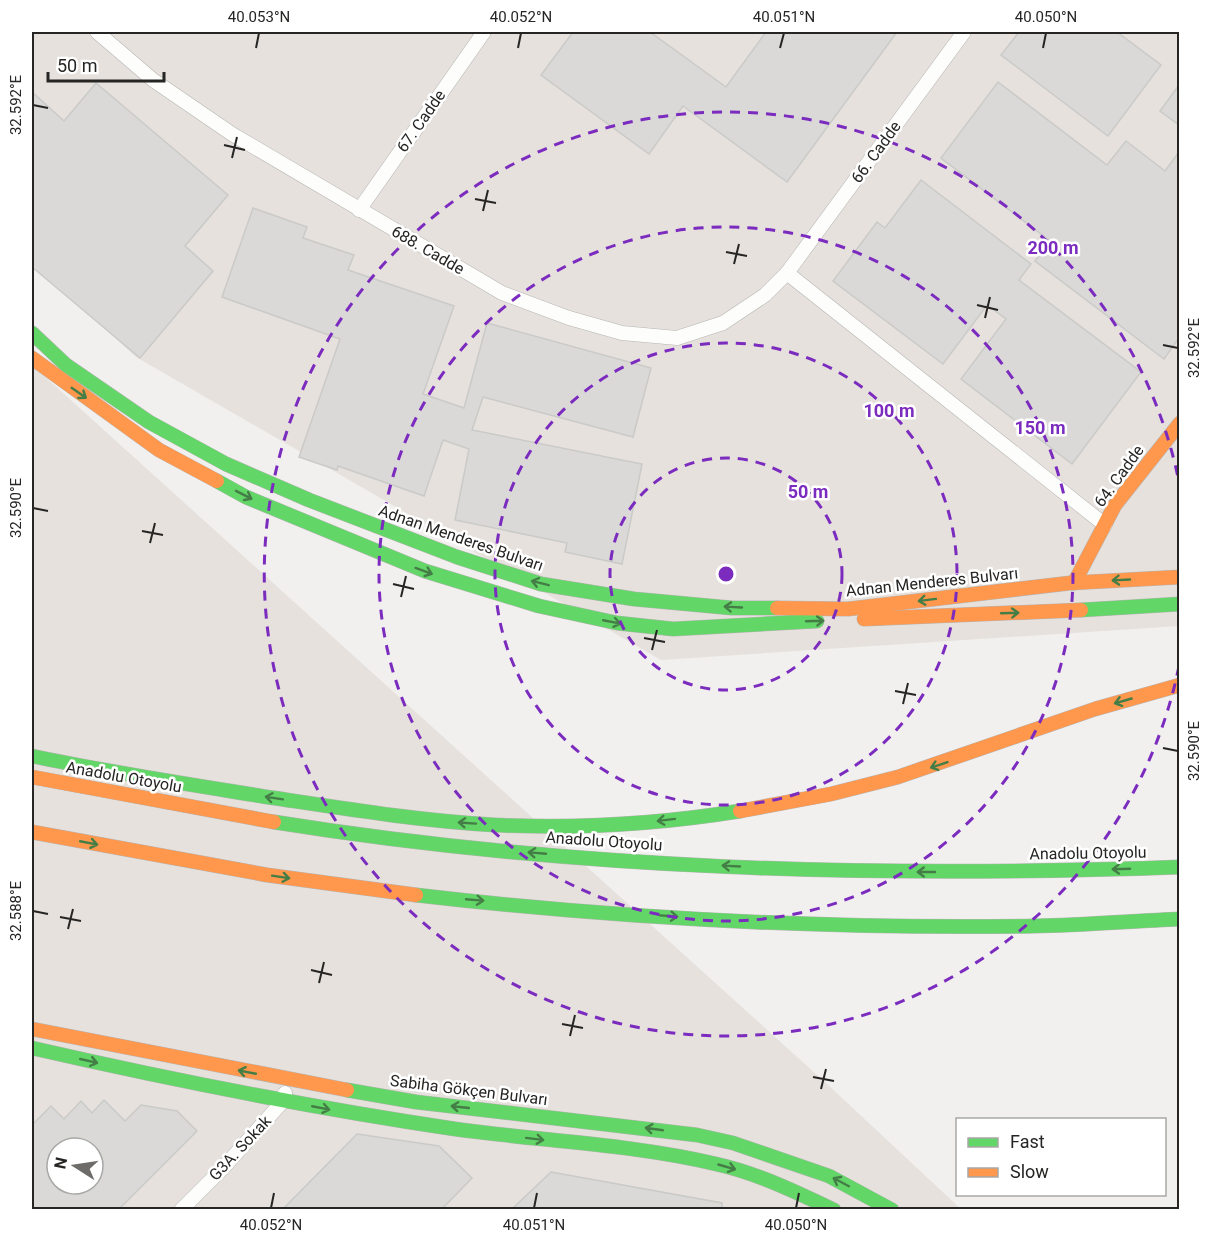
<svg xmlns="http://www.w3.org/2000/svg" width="1211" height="1241" viewBox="0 0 1211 1241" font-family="Roboto,sans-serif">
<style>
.built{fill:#e6e1dc;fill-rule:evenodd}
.building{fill:#dad9d8;stroke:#cacac9;stroke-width:1.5;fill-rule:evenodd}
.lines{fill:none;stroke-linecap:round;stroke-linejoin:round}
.street-casing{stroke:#b6b5b4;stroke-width:15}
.fast-casing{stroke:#b6b5b4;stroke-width:15}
.slow-casing{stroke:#b6b5b4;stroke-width:15}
.street{stroke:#fdfdfc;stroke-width:14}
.fast{stroke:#63d668;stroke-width:14}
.slow{stroke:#ff974d;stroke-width:14}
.oneway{stroke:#447e46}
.ticks{fill:none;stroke:#262524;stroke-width:2}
.ring{fill:none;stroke:#7b2cbf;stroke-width:3;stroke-dasharray:10 8}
.labels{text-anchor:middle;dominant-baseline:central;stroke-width:5;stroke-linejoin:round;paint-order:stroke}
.street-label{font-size:16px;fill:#262524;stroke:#fff}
.centre{fill:#7b2cbf;stroke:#fff;stroke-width:3}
.ring-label{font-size:18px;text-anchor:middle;font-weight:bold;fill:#7b2cbf;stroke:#fff;stroke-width:5;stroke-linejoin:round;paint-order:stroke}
.neatline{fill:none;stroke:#262524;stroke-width:2}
.ticks-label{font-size:15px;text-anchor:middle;fill:#262524}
</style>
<rect width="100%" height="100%" fill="#f1f0ee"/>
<g class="built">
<path d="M32,32H1179V626L661,660L136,357L32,262Z"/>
<path d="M32,365L827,1084L961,1209H32ZM57,1148H93V1184H57Z"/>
</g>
<g class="building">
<path d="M573,32H650L726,87L766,32H897L787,182L683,106L649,154L541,75Z"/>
<path d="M1019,32H1117L1161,65L1108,136L1001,55Z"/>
<path d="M998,82L1107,165L1126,141L1165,171L1179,152V338L1164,359L1035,261L1050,241L941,158Z"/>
<path d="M96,83L228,195L185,246L213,271L140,358L32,267V92L64,121Z"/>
<path d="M1179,85V125L1160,111Z"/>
<path d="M921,180L1031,264L1019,280L1141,372L1072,464L961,379L1006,319L987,305L943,364L833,281L877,222L885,228Z"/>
<path d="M253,208L307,227L303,238L354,255L348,270L454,306L423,394L464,408L487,323L651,368L633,437L483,397L472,430L642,464L622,564L565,552L567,543L455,520L469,449L443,440L424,496L338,466L337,470L299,457L340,339L222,297Z"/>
<path d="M104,1100L125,1121L141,1105L177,1111L197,1131L119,1209H32V1125L51,1106L64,1119L81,1101L92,1113ZM57,1148H93V1184H57Z"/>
<path d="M357,1134L439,1146L472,1178L442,1209H283Z"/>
<path d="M551,1172L722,1203V1209H512Z"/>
</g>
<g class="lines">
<g class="street-casing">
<g id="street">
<path d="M97,32L153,80L232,134L502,293L569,318L622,333L677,338L723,323L765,295L787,273L964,32"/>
<path d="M359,210L484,32"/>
<path d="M787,273L1105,525"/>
<path d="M181,1210L222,1169L284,1100L285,1093"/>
</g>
</g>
<g class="fast-casing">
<g id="fast">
<path d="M32,333L66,365L149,422L226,464L309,500L457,557L541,584L634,599L732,608H777"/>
<path d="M217,481L246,497L425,571L539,606L617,623L673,629L817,621"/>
<path d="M1081,610L1180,604"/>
<path d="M32,756C112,773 193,785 274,798C347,809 421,821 495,825C577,829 659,824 740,811"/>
<path d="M274,822C573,870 878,878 1180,867"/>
<path d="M416,895C621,919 829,929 1035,926C1084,925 1132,921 1180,919"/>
<path d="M32,1048C172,1080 313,1108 455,1129C542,1141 631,1144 716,1164C757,1173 796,1192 834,1210"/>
<path d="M347,1090L416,1102L697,1135L733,1143L829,1176L892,1210"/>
</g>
</g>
<g class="slow-casing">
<g id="slow">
<path d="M32,358L159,450L217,481"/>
<path d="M1074,583L1115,505L1180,423"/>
<path d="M777,608L848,609L1070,583L1180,577"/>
<path d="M864,619L1081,610"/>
<path d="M32,777L274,822"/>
<path d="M740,811L831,794L898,777L1095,709L1180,685"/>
<path d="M32,832L267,875L416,895"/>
<path d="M32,1029L347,1090"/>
</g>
</g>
<use href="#street" class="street"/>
<use href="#fast" class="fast"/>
<use href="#slow" class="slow"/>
</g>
<defs><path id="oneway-shaft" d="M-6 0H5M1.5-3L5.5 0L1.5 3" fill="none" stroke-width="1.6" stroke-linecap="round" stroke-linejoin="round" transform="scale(1.5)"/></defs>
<g class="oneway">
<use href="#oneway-shaft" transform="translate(79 393) rotate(35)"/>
<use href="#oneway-shaft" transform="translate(244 495) rotate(27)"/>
<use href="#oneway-shaft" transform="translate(424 571) rotate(20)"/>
<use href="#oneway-shaft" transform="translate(1121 580) rotate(177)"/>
<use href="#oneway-shaft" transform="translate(540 583) rotate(-166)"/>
<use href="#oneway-shaft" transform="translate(927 600) rotate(173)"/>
<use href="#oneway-shaft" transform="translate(733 607) rotate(-177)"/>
<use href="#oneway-shaft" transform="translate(1010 613) rotate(-2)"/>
<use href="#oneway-shaft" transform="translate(815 621) rotate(-2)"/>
<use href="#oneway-shaft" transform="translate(612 622) rotate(11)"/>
<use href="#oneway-shaft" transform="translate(1123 701) rotate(164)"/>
<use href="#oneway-shaft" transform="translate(939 765) rotate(162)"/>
<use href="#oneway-shaft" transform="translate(274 798) rotate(-171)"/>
<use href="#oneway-shaft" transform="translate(666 820) rotate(173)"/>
<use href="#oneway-shaft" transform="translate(467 823) rotate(-176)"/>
<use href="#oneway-shaft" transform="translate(89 843) rotate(11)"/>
<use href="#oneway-shaft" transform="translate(537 853) rotate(-175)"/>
<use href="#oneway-shaft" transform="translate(731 866) rotate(-177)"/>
<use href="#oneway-shaft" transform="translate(1121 869) rotate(178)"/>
<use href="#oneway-shaft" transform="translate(926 872) rotate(-180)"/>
<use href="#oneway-shaft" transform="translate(281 877) rotate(9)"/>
<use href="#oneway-shaft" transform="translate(475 900) rotate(5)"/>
<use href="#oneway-shaft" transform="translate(669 916) rotate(4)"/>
<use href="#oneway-shaft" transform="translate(89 1061) rotate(13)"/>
<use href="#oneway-shaft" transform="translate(247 1072) rotate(-169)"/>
<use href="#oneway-shaft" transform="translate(460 1107) rotate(-174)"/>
<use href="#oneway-shaft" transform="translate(321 1108) rotate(11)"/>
<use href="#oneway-shaft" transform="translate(654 1129) rotate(-172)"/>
<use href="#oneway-shaft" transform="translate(535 1139) rotate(7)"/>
<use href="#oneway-shaft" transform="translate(727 1167) rotate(16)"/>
<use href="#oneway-shaft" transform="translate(841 1182) rotate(-152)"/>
</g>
<path class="ticks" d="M256,48L259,33M518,48L521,33M780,48L784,33M1043,48L1046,33M33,105L48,108M224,145L245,150M232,158L237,137M475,199L496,203M483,211L488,190M726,252L747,256M734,264L739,244M977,305L998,310M985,318L990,297M1163,345L1178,348M33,508L48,511M142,531L163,535M150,543L155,523M393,584L414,589M401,597L406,576M644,638L665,642M652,650L657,630M895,691L916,695M903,704L908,683M1163,748L1178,751M33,911L48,914M60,917L81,921M68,929L73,909M311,970L332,975M319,983L324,962M562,1024L583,1028M570,1036L575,1015M813,1077L834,1081M821,1089L826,1069M271,1208L274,1193M534,1208L537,1193M796,1208L799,1193"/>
<g class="ring">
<circle cx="726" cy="574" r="116"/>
<circle cx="726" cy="574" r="231"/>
<circle cx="726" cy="574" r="347"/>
<path d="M1179 666A462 462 0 1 1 1179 482"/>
</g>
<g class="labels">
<g class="street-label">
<text transform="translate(421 121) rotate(-55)">67. Cadde</text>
<text transform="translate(876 152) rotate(-54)">66. Cadde</text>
<text transform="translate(428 250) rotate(30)">688. Cadde</text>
<text transform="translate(1119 476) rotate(-54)">64. Cadde</text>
<text transform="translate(461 538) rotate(19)">Adnan Menderes Bulvarı</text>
<text transform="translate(932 582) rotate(-6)">Adnan Menderes Bulvarı</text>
<text transform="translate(124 777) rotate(10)">Anadolu Otoyolu</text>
<text transform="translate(604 841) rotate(4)">Anadolu Otoyolu</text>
<text transform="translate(1088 853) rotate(-1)">Anadolu Otoyolu</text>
<text transform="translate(469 1090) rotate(7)">Sabiha Gökçen Bulvarı</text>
<text transform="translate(240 1148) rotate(-47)">G3A. Sokak</text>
</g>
</g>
<circle cx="726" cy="574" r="9" class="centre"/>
<g class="ring-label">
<text x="1053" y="254">200 m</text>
<text x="889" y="417">100 m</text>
<text x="1040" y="434">150 m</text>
<text x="808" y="498">50 m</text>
</g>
<rect width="1211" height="1241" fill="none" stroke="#ffffff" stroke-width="66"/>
<rect x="956" y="1118" width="210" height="78" fill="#ffffff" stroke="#a8a8a7" stroke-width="1.5"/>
<rect x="968" y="1138" width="30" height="9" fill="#63d668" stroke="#a8a8a7" stroke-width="1.5"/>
<text x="1010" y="1148" font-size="18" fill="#262524">Fast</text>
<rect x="968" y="1168" width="30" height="9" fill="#ff974d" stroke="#a8a8a7" stroke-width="1.5"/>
<text x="1010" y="1178" font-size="18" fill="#262524">Slow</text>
<g transform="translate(75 1166) rotate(282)"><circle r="28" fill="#ffffff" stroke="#a8a8a7" stroke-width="1.5"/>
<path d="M0-4.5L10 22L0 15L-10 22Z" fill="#6d6c6b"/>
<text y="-9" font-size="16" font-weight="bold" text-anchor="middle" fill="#262524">N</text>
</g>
<path d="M48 72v9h116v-9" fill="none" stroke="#262524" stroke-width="3"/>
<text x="57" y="72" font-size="18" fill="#262524" stroke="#ffffff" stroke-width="4.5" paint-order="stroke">50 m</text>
<rect x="33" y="33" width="1145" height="1175" class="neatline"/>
<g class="ticks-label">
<text x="259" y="22">40.053°N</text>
<text x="521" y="22">40.052°N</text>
<text x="784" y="22">40.051°N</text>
<text x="1046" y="22">40.050°N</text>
<text transform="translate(16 105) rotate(-90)" y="5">32.592°E</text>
<text transform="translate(1194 348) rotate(-90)" y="5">32.592°E</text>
<text transform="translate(16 508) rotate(-90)" y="5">32.590°E</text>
<text transform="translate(1194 751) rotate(-90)" y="5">32.590°E</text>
<text transform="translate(16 911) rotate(-90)" y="5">32.588°E</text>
<text x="271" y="1230">40.052°N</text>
<text x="534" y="1230">40.051°N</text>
<text x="796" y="1230">40.050°N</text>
</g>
</svg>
